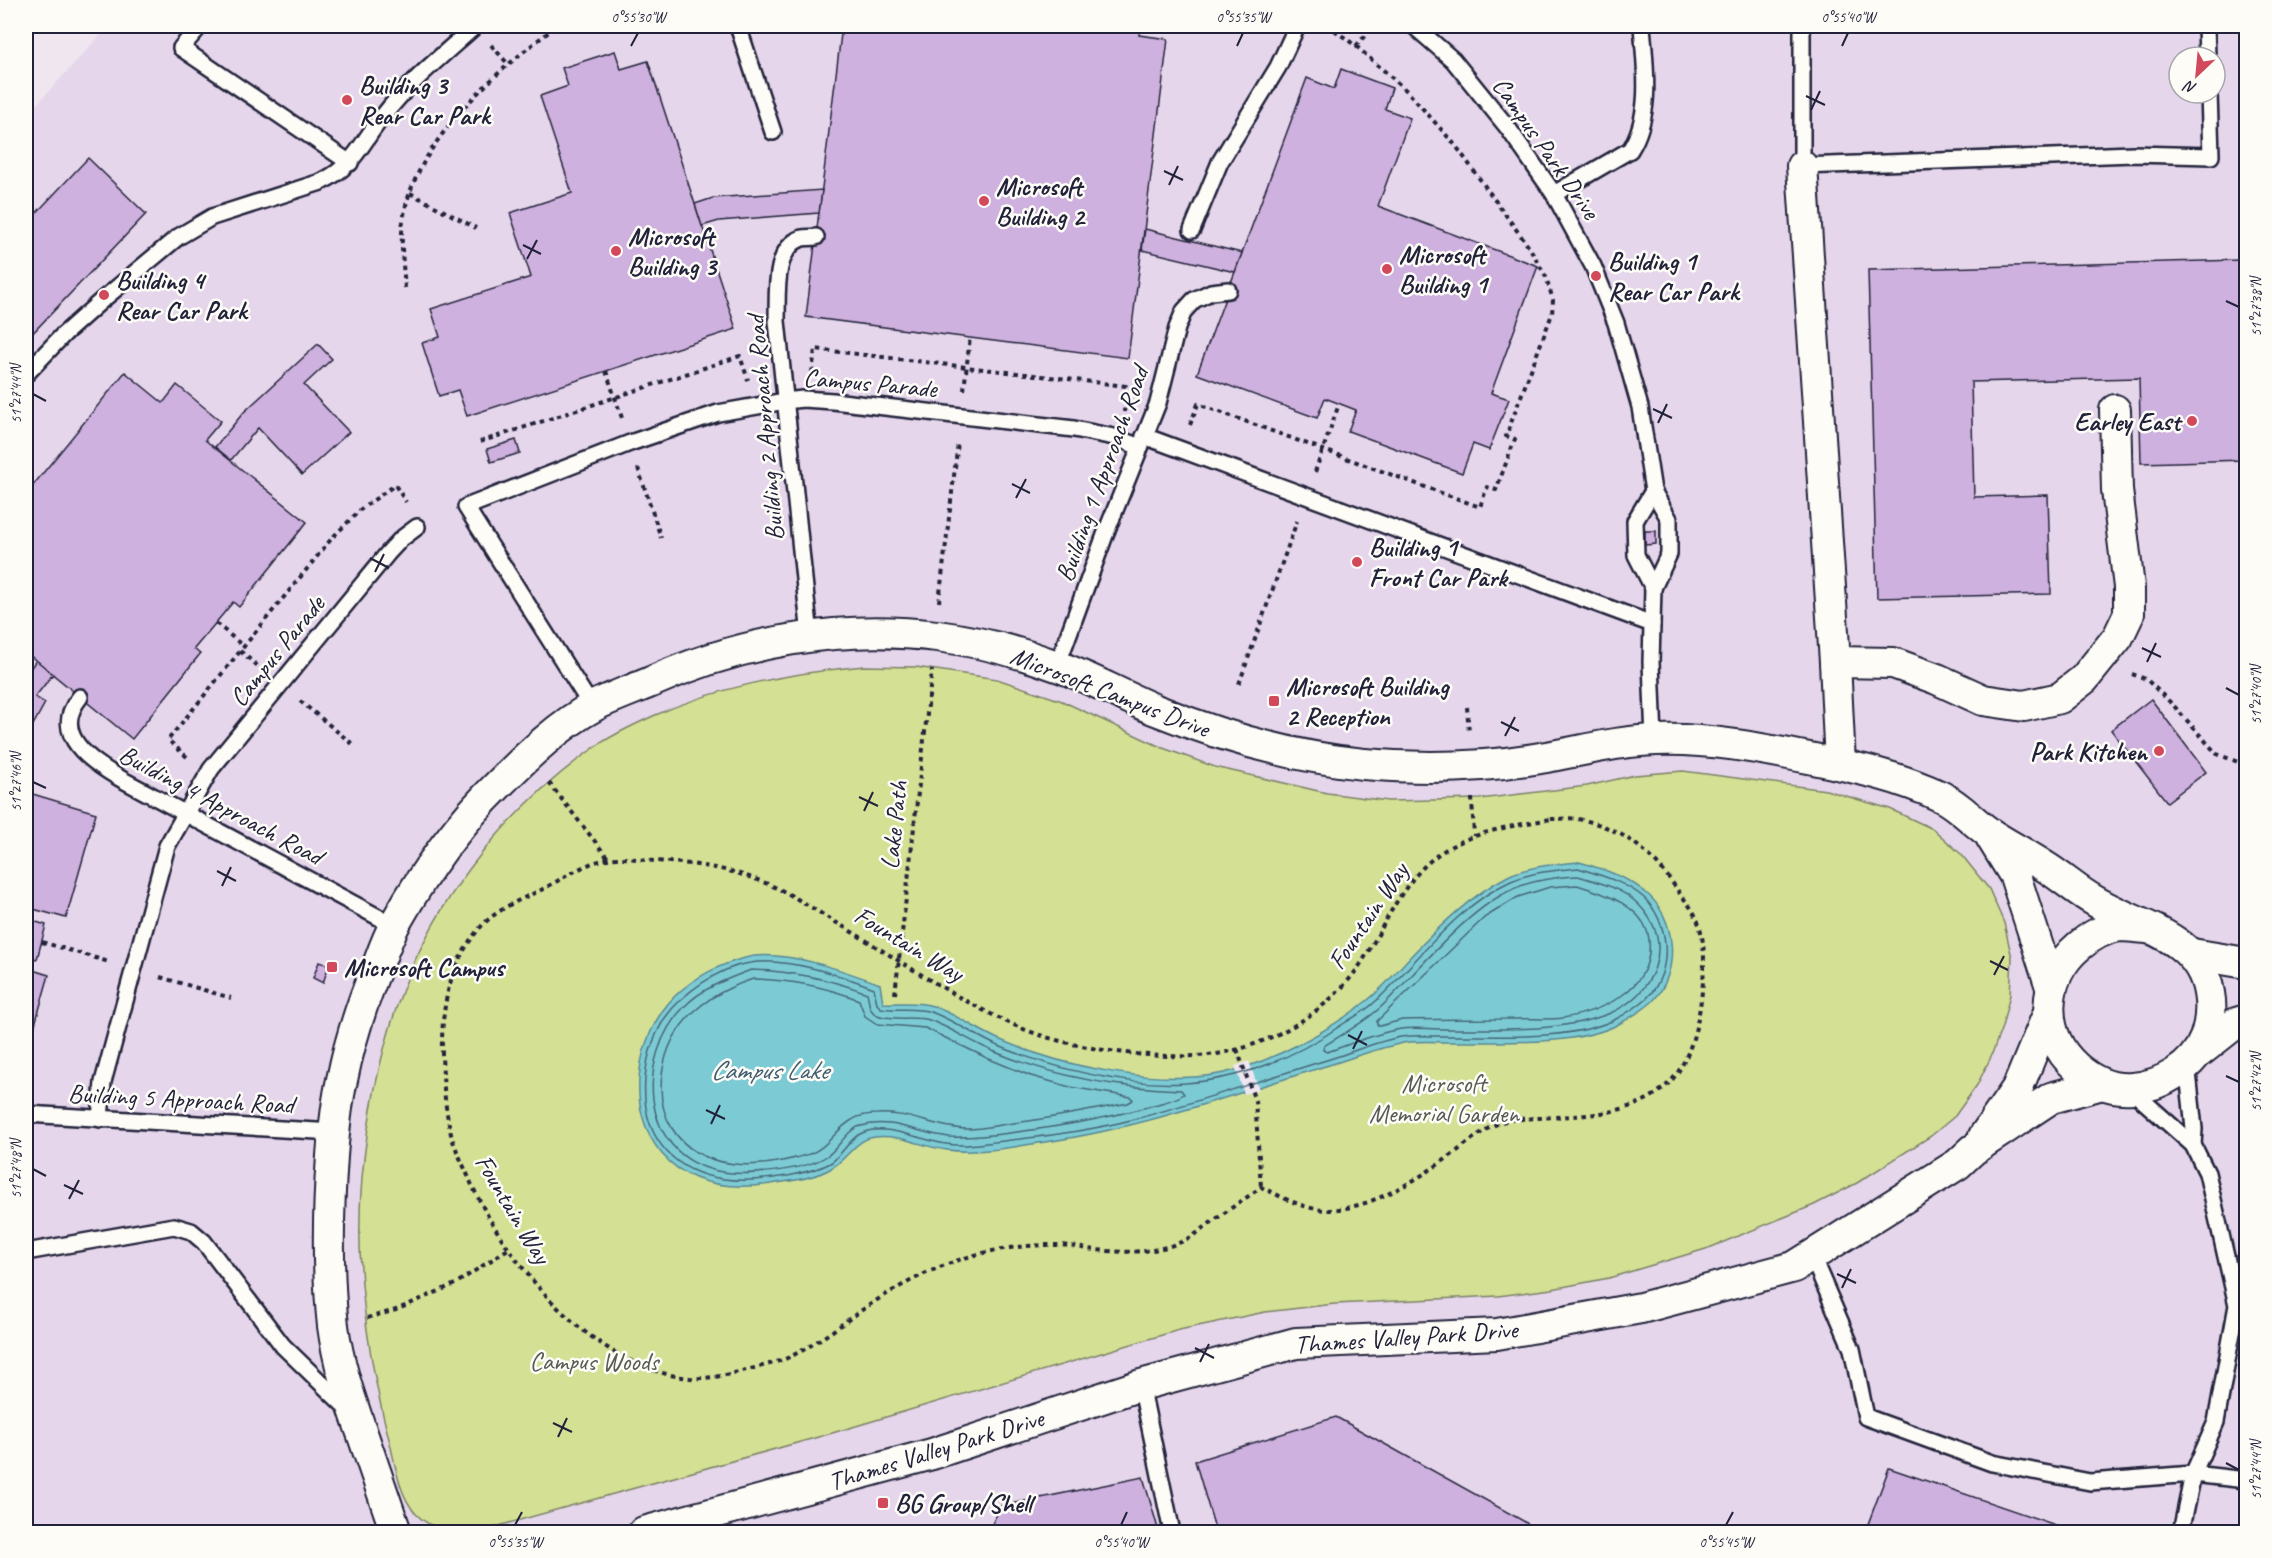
<svg xmlns="http://www.w3.org/2000/svg" width="2272" height="1558" viewBox="0 0 2272 1558" font-family="Caveat,sans-serif">
<style>
.built{fill:#e5d6eb;fill-rule:evenodd}
.green{fill:#d4e093;stroke:#7b8167;stroke-width:1.5}
.water{fill:#7bcbd4;stroke:#578797;stroke-width:1.5}
.pier{fill:#efe6f0}
.lines{fill:none;stroke-linecap:round;stroke-linejoin:round}
.shore{stroke:#466678;stroke-width:1.5}
.building{fill:#ceb1de;stroke:#22223b;stroke-width:1.5}
.lane-casing{stroke:#22223b;stroke-width:20}
.street-casing{stroke:#22223b;stroke-width:34}
.path{stroke:#22223b;stroke-width:4;stroke-dasharray:4.5 4.5;stroke-linecap:butt}
.lane{stroke:#fdfcf7;stroke-width:15}
.street{stroke:#fdfcf7;stroke-width:30}
.ticks{fill:none;stroke:#22223b;stroke-width:2}
.poi-dot{fill:#d1495b;stroke:#fdfcf7;stroke-width:2}
.labels{text-anchor:middle;dominant-baseline:central;stroke-width:5;stroke-linejoin:round;paint-order:stroke}
.poi-label{font-size:26px;font-weight:bold;fill:#22223b;stroke:#fdfcf7;text-anchor:start}
.street-label{font-size:26px;fill:#22223b;stroke:#fdfcf7}
.park-label{font-size:26px;fill:#575b55;stroke:#fdfcf7}
.water-label{font-size:27px;font-style:italic;fill:#415d71;stroke:#fdfcf7}
.neatline{fill:none;stroke:#22223b;stroke-width:2}
.ticks-label{font-size:15px;text-anchor:middle;fill:#22223b}
</style>
<rect width="100%" height="100%" fill="#efe6f0"/>
<filter id="ink" filterUnits="userSpaceOnUse"><feTurbulence type="fractalNoise" baseFrequency=".0167" numOctaves="2"/><feDisplacementMap in="SourceGraphic" scale="12" xChannelSelector="R" yChannelSelector="G"/><feConvolveMatrix kernelMatrix="1 2 1 2 8 2 1 2 1" color-interpolation-filters="sRGB"/></filter>
<g filter="url(#ink)">
<path class="built" d="M109,26H2246V1532H26V116ZM2179,57H2215V93H2179Z"/>
<path class="green" d="M864,666L916,667L997,679L1062,701L1163,748L1215,767L1327,793L1388,801L1480,799L1587,786L1635,775L1683,771L1826,790L1890,809L1933,829L1961,854L1989,889L2004,923L2012,958L2010,995L2002,1027L1990,1059L1977,1085L1955,1116L1931,1136L1857,1183L1814,1205L1709,1248L1609,1278L1552,1289L1498,1296L1335,1304L1265,1312L1179,1330L829,1434L477,1532C455,1532 433,1532 416,1514C400,1496 396,1470 391,1447C368,1360 354,1268 362,1178C369,1103 385,1025 417,956C456,873 520,800 595,747C613,734 634,725 653,716C721,686 791,673 864,666Z"/>
<path class="water" d="M1579,862C1602,869 1626,876 1645,892C1677,917 1681,973 1652,1002C1643,1010 1628,1019 1617,1025C1573,1047 1498,1041 1448,1042C1432,1042 1415,1040 1399,1044C1375,1049 1352,1058 1329,1065C1235,1094 1142,1128 1045,1142C1013,1147 979,1154 947,1150C923,1147 900,1134 875,1137C855,1139 847,1160 830,1169C816,1177 799,1180 783,1182C741,1190 692,1189 662,1154C624,1110 636,1036 674,997C693,978 720,964 745,958C782,948 845,971 880,984L883,1003C898,1004 918,1001 933,1006C955,1014 976,1029 998,1039C1060,1066 1156,1087 1224,1073C1272,1062 1331,1030 1369,999C1384,987 1397,971 1410,957C1439,927 1471,895 1508,876C1529,866 1556,864 1579,862Z"/>
<path class="pier" d="M1249,1061L1259,1090L1244,1094L1235,1066Z"/>
<g class="lines">
<g class="shore">
<path d="M1578,868C1600,875 1625,882 1643,897C1670,921 1674,971 1647,998C1639,1005 1624,1015 1614,1020C1567,1042 1493,1035 1441,1036C1428,1036 1414,1035 1401,1037C1378,1041 1355,1051 1333,1058C1267,1078 1201,1101 1135,1119C1086,1132 1035,1137 986,1143C972,1145 959,1146 946,1144C922,1141 883,1121 860,1134C849,1140 842,1154 832,1162C819,1170 801,1173 787,1176C745,1183 699,1185 667,1152C634,1117 641,1056 665,1018C682,993 720,967 750,963C787,957 840,975 874,988L877,1004L881,1008C897,1011 916,1007 931,1012C953,1020 974,1035 996,1045C1051,1068 1126,1087 1186,1083C1244,1079 1299,1055 1346,1022C1356,1016 1367,1010 1376,1001C1417,962 1458,905 1511,881C1532,872 1556,870 1578,868Z"/>
<path d="M1578,876C1599,882 1624,889 1639,905C1677,943 1654,996 1608,1014C1556,1034 1497,1028 1442,1029C1429,1029 1414,1027 1401,1029C1376,1033 1351,1044 1327,1052L1323,1050L1324,1046C1343,1034 1365,1022 1381,1007C1419,970 1467,909 1515,888C1534,880 1557,877 1578,876Z"/>
<path d="M1577,885C1604,893 1646,907 1649,940C1654,989 1603,1011 1563,1018C1547,1020 1528,1018 1512,1019C1475,1019 1439,1019 1402,1020L1380,1026L1377,1025V1021L1484,918L1518,897L1550,887Z"/>
<path d="M751,970C792,971 829,979 867,993C869,999 868,1006 872,1011C881,1023 915,1015 929,1020C952,1028 972,1043 995,1052C1055,1077 1116,1088 1181,1090L1184,1094C1176,1100 1164,1102 1154,1105C1110,1118 1063,1126 1017,1132C994,1135 972,1138 949,1137C919,1134 892,1117 861,1126C847,1129 839,1148 827,1156C804,1171 743,1177 717,1171C639,1154 636,1056 684,1007C702,988 727,979 751,970Z"/>
<path d="M753,979C790,980 824,986 859,1000L865,1016L877,1024L925,1028L989,1059L1031,1076L1070,1087L1131,1097L1133,1100L1128,1103C1088,1111 1048,1119 1007,1124C994,1126 980,1129 967,1129C937,1129 908,1111 878,1114C870,1114 859,1115 852,1120C836,1129 828,1147 810,1154C787,1161 758,1167 734,1164C675,1157 650,1111 666,1056C679,1014 713,992 753,979Z"/>
</g>
</g>
<g class="building">
<path d="M842,26H1068L1088,28V26H1140L1139,35L1168,39L1128,358L806,317Z"/>
<path d="M615,51L621,69L648,61L736,329L467,416L458,390L439,396L422,343L440,337L431,309L531,277L510,213L572,193L540,96L568,86L562,68Z"/>
<path d="M1341,69L1392,88L1385,109L1410,118L1378,206L1538,266L1491,393L1509,399L1489,450L1473,444L1462,473L1348,431L1356,410L1325,398L1317,418L1197,374L1307,78L1334,89Z"/>
<path d="M88,158L146,214L26,340V224Z"/>
<path d="M822,190L819,213L719,221L702,226L695,204L713,198Z"/>
<path d="M1145,229L1242,253L1235,272L1142,250Z"/>
<path d="M2241,260L2246,460L2141,463L2139,378L1971,382L1974,497L2048,495L2051,594L1877,598L1868,270Z"/>
<path d="M318,344L332,359L304,385L349,432L302,475L258,428L231,460L215,447L244,412Z"/>
<path d="M125,372L163,403L177,385L221,421L205,440L307,522L239,607L233,602L194,649L200,654L132,739L29,655L26,660V494Z"/>
<path d="M516,440L520,453L491,462L487,449Z"/>
<path d="M1645,531H1656V544L1645,545Z"/>
<path d="M36,660L53,674L35,697L45,703L26,738V675Z"/>
<path d="M2151,699L2206,772L2167,802L2111,730Z"/>
<path d="M26,792L96,813L66,918L33,909L30,920L46,925L37,959L26,956Z"/>
<path d="M319,962L329,965L323,983L313,978Z"/>
<path d="M26,968L49,975L26,1056Z"/>
<path d="M1336,1417L1543,1532H1354L1346,1528L1276,1532H1216L1195,1461Z"/>
<path d="M1889,1468L2076,1532H1865Z"/>
<path d="M1143,1477L1159,1532H988L1001,1506Z"/>
</g>
<g class="lines">
<g class="lane-casing">
<g id="lane">
<path d="M200,26L181,48L350,163"/>
<path d="M738,26L773,132"/>
<path d="M1414,26L1453,60L1508,128L1554,194L1593,266L1616,323L1640,407L1653,491L1669,519V554L1653,588L1651,662L1654,740"/>
<path d="M1802,26V166L2133,154L2211,156L2209,93"/>
<path d="M2206,26L2207,57"/>
<path d="M1554,194L1630,150C1653,114 1645,65 1642,26"/>
<path d="M1192,230L1220,162L1278,67L1297,26"/>
<path d="M26,374L64,334L101,301L178,237L212,217L321,182C356,165 360,144 383,116C409,82 444,54 475,26"/>
<path d="M1144,436L1652,624"/>
<path d="M1653,491L1635,521L1636,555L1653,588"/>
<path d="M810,636L777,321C778,297 772,249 802,238C806,237 812,238 816,237"/>
<path d="M1057,666L1105,535L1158,403L1177,328L1184,311L1194,300L1211,292L1228,290"/>
<path d="M80,697C49,735 93,763 123,780L393,925"/>
<path d="M592,707L466,507L630,443L718,413L785,401L803,399L833,401L1074,429L1114,437L1140,447"/>
<path d="M2187,1063L2194,1129L2193,1145"/>
<path d="M2130,1089L2193,1145L2207,1173L2237,1305L2216,1422L2193,1474L2181,1532"/>
<path d="M26,1114L334,1132"/>
<path d="M100,1119L103,1082L167,846L211,769L388,553L401,539L417,527"/>
<path d="M26,1252L174,1226L191,1231L204,1242L283,1346L349,1410"/>
<path d="M1812,1256L1852,1349L1866,1417L1992,1463L2090,1482L2193,1474L2246,1480"/>
<path d="M1141,1385L1172,1532"/>
</g>
</g>
<g class="street-casing">
<g id="street">
<path d="M1802,166L1835,662L1840,764"/>
<path d="M1835,662L1893,663L1937,679L1983,700L2024,706L2060,698L2084,679L2118,637L2129,614V587L2117,490L2115,410"/>
<path d="M1991,837L2015,876L2051,987"/>
<path d="M2192,954L2246,963"/>
<path d="M2198,1053L2236,1023L2246,1020"/>
<path d="M1984,1136L2018,1087L2049,1012"/>
<path d="M396,1532C384,1498 373,1464 361,1430C349,1395 338,1363 333,1326C327,1270 328,1213 332,1156C334,1131 336,1105 342,1080C350,1039 363,1000 379,962C384,948 390,933 397,920C425,870 458,824 499,784C527,756 559,725 594,706C612,697 632,690 651,682C740,642 839,624 937,636C977,641 1019,652 1057,666C1091,678 1122,696 1156,710C1223,737 1292,757 1364,764C1421,769 1478,768 1534,759C1574,753 1615,741 1656,740C1707,738 1759,748 1809,758C1854,767 1901,777 1942,797C1960,806 1974,823 1991,834C2008,845 2027,855 2044,866C2062,877 2077,891 2095,901C2137,927 2200,935 2209,993C2212,1009 2210,1024 2205,1038C2194,1067 2162,1086 2132,1088C2111,1090 2092,1081 2076,1067C2039,1034 2041,978 2079,946C2091,936 2104,928 2120,926C2123,926 2148,928 2151,929"/>
<path d="M644,1532L932,1454L1141,1385L1296,1343L1497,1334L1641,1308L1794,1267L1958,1164L1973,1150L2051,1098L2102,1084"/>
</g>
</g>
<g class="path">
<path d="M491,45L509,65"/>
<path d="M1356,46L1373,26"/>
<path d="M410,193L476,228"/>
<path d="M405,288C403,262 399,236 405,210C420,138 500,67 557,26"/>
<path d="M606,371L622,418"/>
<path d="M812,373L815,349L1126,386L1124,412"/>
<path d="M964,390L970,337"/>
<path d="M1190,425L1198,404L1480,507L1487,487L1496,490L1515,439L1506,436L1552,314L1553,300L1546,277L1531,250L1456,146L1407,91L1356,46L1329,26"/>
<path d="M480,442L740,356L748,380"/>
<path d="M638,468L661,538"/>
<path d="M1315,472L1339,404"/>
<path d="M939,602L958,442"/>
<path d="M216,623L244,647"/>
<path d="M240,651L259,667"/>
<path d="M2132,674L2146,679L2174,706L2217,754L2246,765"/>
<path d="M1239,684L1297,521"/>
<path d="M300,701L355,746"/>
<path d="M1467,707L1469,733"/>
<path d="M187,757L168,740L332,538L361,509L395,485L406,502"/>
<path d="M549,783L608,858"/>
<path d="M1472,798L1474,836"/>
<path d="M1551,819C1561,819 1573,817 1583,820C1625,829 1655,856 1678,891C1684,899 1692,908 1696,917C1708,943 1704,979 1700,1007C1696,1032 1688,1063 1670,1082C1636,1117 1583,1115 1538,1118C1526,1119 1513,1118 1502,1122C1482,1129 1466,1145 1449,1157C1415,1181 1369,1210 1325,1210C1303,1209 1280,1196 1261,1187C1245,1199 1228,1210 1212,1222C1202,1229 1192,1238 1181,1242C1156,1253 1124,1253 1097,1250C1085,1249 1073,1246 1061,1245C1026,1244 985,1250 953,1262C931,1270 907,1282 887,1294C852,1314 822,1343 785,1359C770,1365 753,1368 738,1372C723,1376 705,1379 690,1378C593,1369 509,1266 471,1183C465,1168 457,1153 452,1138C445,1111 443,1082 442,1054C441,1009 449,964 479,929C495,910 519,900 541,890C561,880 584,863 607,859C622,856 640,860 655,861C692,863 728,868 763,882C789,892 813,909 837,923C897,958 953,998 1016,1026C1066,1048 1141,1058 1195,1056C1257,1054 1326,1016 1360,965C1385,927 1399,885 1436,856C1468,832 1512,826 1551,819Z"/>
<path d="M42,942L109,962"/>
<path d="M160,977L231,998"/>
<path d="M895,994L932,670"/>
<path d="M1237,1049L1255,1101L1261,1187"/>
<path d="M367,1318L396,1310L455,1284L508,1249"/>
</g>
<use href="#lane" class="lane"/>
<use href="#street" class="street"/>
</g>
</g>
<path class="ticks" d="M631,46L638,33M1237,46L1243,33M1842,46L1848,33M1806,96L1825,105M1811,110L1820,91M1164,171L1183,180M1169,185L1178,166M523,245L541,254M527,259L537,240M2226,301L2239,307M33,394L46,401M1653,409L1672,418M1658,423L1667,404M1012,484L1030,493M1016,498L1026,479M370,558L389,568M375,572L384,554M2142,648L2161,657M2147,662L2156,643M2226,688L2239,695M1501,722L1519,731M1505,736L1515,717M33,782L46,788M859,797L878,806M864,811L873,792M217,871L236,881M222,886L231,867M1990,961L2008,970M1994,975L2004,956M1348,1035L1367,1045M1353,1049L1362,1031M2226,1076L2239,1082M706,1110L725,1119M711,1124L720,1105M33,1169L46,1176M64,1185L83,1194M69,1199L79,1180M1837,1274L1856,1283M1842,1288L1851,1269M1195,1348L1214,1358M1200,1362L1209,1344M553,1423L572,1432M558,1437L567,1418M2226,1463L2239,1470M515,1525L522,1512M1121,1525L1127,1512M1726,1525L1733,1512"/>
<g class="poi-dot">
<circle cx="347" cy="100" r="6"/>
<circle cx="984" cy="201" r="6"/>
<circle cx="616" cy="251" r="6"/>
<circle cx="1387" cy="269" r="6"/>
<circle cx="1596" cy="276" r="6"/>
<circle cx="104" cy="295" r="6"/>
<circle cx="2192" cy="421" r="6"/>
<circle cx="1357" cy="562" r="6"/>
<rect x="1268" y="695" width="12" height="12" rx="3"/>
<circle cx="2159" cy="751" r="6"/>
<rect x="326" y="961" width="12" height="12" rx="3"/>
<rect x="877" y="1497" width="12" height="12" rx="3"/>
</g>
<g class="labels">
<g class="poi-label">
<text x="359" y="85">Building 3<tspan x="359" dy="30">Rear Car Park</tspan></text>
<text x="996" y="186">Microsoft<tspan x="996" dy="30">Building 2</tspan></text>
<text x="628" y="236">Microsoft<tspan x="628" dy="30">Building 3</tspan></text>
<text x="1399" y="254">Microsoft<tspan x="1399" dy="30">Building 1</tspan></text>
<text x="1608" y="261">Building 1<tspan x="1608" dy="30">Rear Car Park</tspan></text>
<text x="116" y="280">Building 4<tspan x="116" dy="30">Rear Car Park</tspan></text>
<text x="2180" y="421" text-anchor="end">Earley East</text>
<text x="1369" y="547">Building 1<tspan x="1369" dy="30">Front Car Park</tspan></text>
<text x="1286" y="686">Microsoft Building<tspan x="1286" dy="30">2 Reception</tspan></text>
<text x="2147" y="751" text-anchor="end">Park Kitchen</text>
<text x="344" y="967">Microsoft Campus</text>
<text x="895" y="1503">BG Group/Shell</text>
</g>
<g class="street-label">
<text transform="translate(1546 148) rotate(55)">Campus Park Drive</text>
<text transform="translate(870 383) rotate(5)">Campus Parade</text>
<text transform="translate(765 428) rotate(-95)">Building 2 Approach Road</text>
<text transform="translate(1102 474) rotate(-70)">Building 1 Approach Road</text>
<text transform="translate(277 651) rotate(-51)">Campus Parade</text>
<text transform="translate(1110 692) rotate(21)">Microsoft Campus Drive</text>
<text transform="translate(221 805) rotate(28)">Building 4 Approach Road</text>
<text transform="translate(894 825) rotate(-84)">Lake Path</text>
<text transform="translate(1368 916) rotate(-56)">Fountain Way</text>
<text transform="translate(909 944) rotate(31)">Fountain Way</text>
<text transform="translate(181 1099) rotate(3)">Building 5 Approach Road</text>
<text transform="translate(513 1209) rotate(59)">Fountain Way</text>
<text transform="translate(1406 1337) rotate(-4)">Thames Valley Park Drive</text>
<text transform="translate(936 1450) rotate(-17)">Thames Valley Park Drive</text>
</g>
<g class="park-label">
<text x="1444" y="1083">Microsoft<tspan x="1444" dy="30">Memorial Garden</tspan></text>
<text x="594" y="1361">Campus Woods</text>
</g>
<g class="water-label">
<text x="769" y="1070">Campus Lake</text>
</g>
</g>
<rect width="2272" height="1558" fill="none" stroke="#fdfcf7" stroke-width="66"/>
<g transform="translate(2197 75) rotate(206)"><circle r="28" fill="#fdfcf7" stroke="#a5a5ac" stroke-width="1.5"/>
<path d="M0-4.5L10 22L0 15L-10 22Z" fill="#d1495b"/>
<text y="-9" font-size="16" font-weight="bold" text-anchor="middle" fill="#22223b">N</text>
</g>
<rect x="33" y="33" width="2206" height="1492" class="neatline"/>
<g class="ticks-label">
<text x="638" y="22">0°55'30"W</text>
<text x="1243" y="22">0°55'35"W</text>
<text x="1848" y="22">0°55'40"W</text>
<text transform="translate(2256 307) rotate(-90)" y="5">51°27'38"N</text>
<text transform="translate(16 394) rotate(-90)" y="5">51°27'44"N</text>
<text transform="translate(2256 695) rotate(-90)" y="5">51°27'40"N</text>
<text transform="translate(16 782) rotate(-90)" y="5">51°27'46"N</text>
<text transform="translate(2256 1082) rotate(-90)" y="5">51°27'42"N</text>
<text transform="translate(16 1169) rotate(-90)" y="5">51°27'48"N</text>
<text transform="translate(2256 1470) rotate(-90)" y="5">51°27'44"N</text>
<text x="515" y="1547">0°55'35"W</text>
<text x="1121" y="1547">0°55'40"W</text>
<text x="1726" y="1547">0°55'45"W</text>
</g>
</svg>
